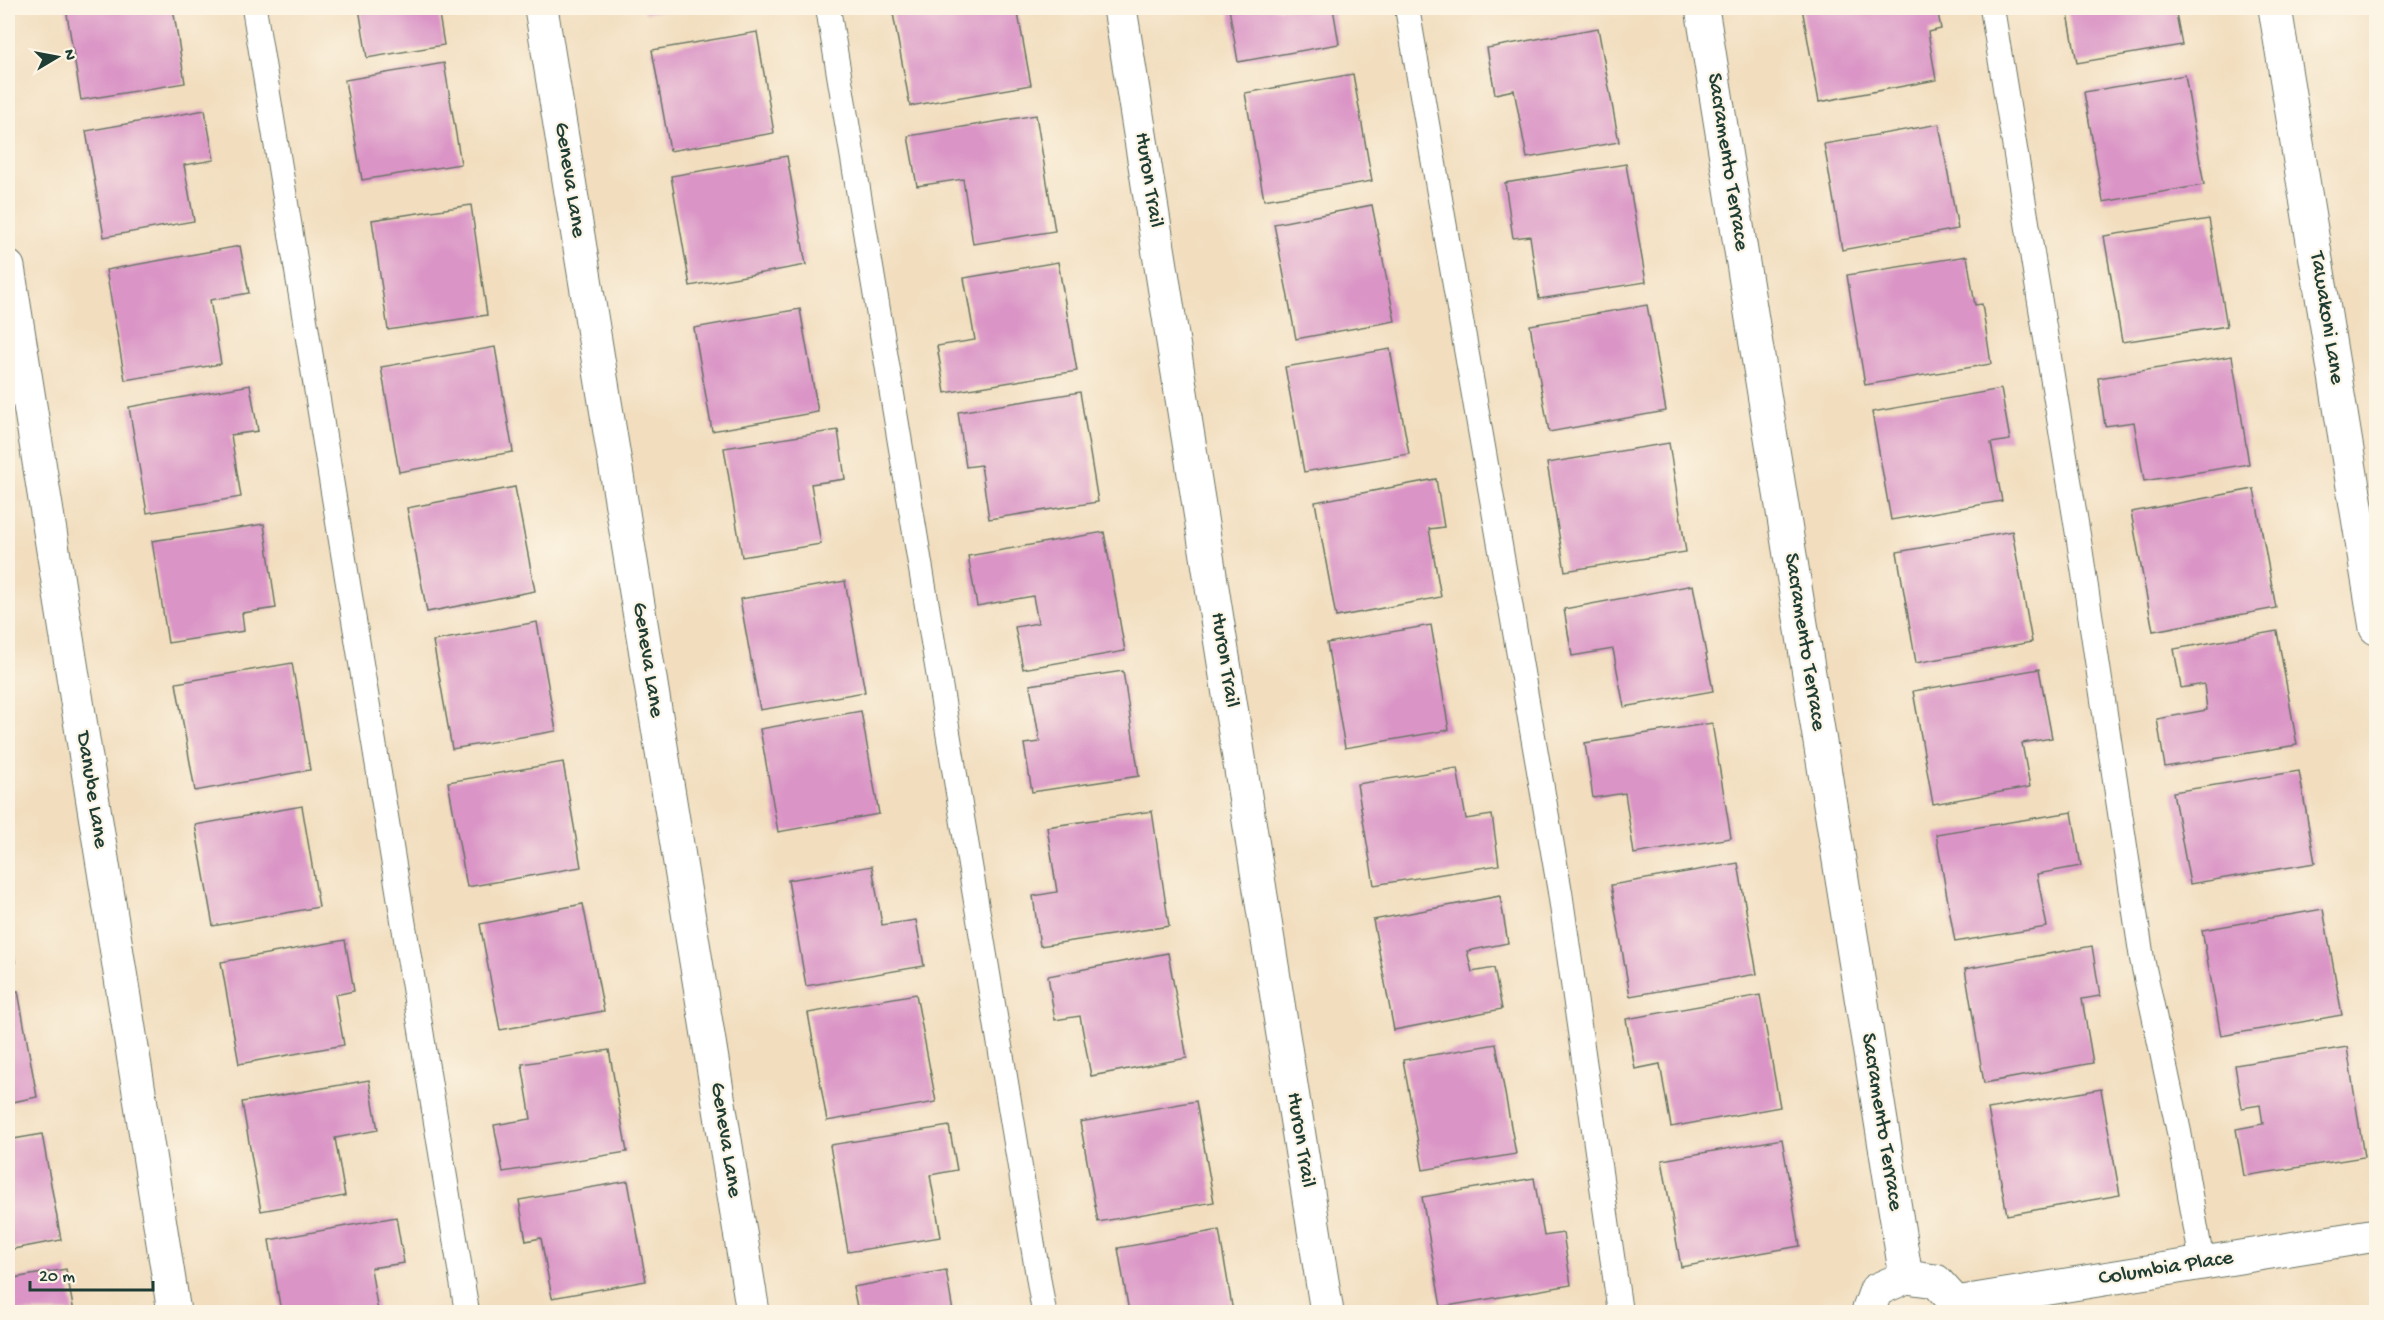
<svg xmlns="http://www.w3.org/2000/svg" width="2384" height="1320" viewBox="0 0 2384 1320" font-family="'Gochi Hand',sans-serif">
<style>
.building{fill:#da94c6}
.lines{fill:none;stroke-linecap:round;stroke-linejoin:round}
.lane-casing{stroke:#697565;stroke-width:26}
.street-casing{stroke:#697565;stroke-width:35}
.secondary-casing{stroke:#697565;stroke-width:35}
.lane{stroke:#fff;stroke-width:24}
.street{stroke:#fff;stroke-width:33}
.secondary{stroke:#fff;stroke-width:33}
.labels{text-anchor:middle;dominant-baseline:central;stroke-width:4.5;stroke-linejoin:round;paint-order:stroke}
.street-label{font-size:22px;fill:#1f3d34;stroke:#fcf5e5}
</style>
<rect width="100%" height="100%" fill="#fcf5e5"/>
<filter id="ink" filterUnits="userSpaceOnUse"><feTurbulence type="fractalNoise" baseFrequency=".0167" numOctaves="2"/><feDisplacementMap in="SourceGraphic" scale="12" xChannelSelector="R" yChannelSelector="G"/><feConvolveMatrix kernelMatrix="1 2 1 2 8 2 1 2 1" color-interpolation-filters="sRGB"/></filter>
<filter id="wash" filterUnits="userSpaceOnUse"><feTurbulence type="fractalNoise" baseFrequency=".008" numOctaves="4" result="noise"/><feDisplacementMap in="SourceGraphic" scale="24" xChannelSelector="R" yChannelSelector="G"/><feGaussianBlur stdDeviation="1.35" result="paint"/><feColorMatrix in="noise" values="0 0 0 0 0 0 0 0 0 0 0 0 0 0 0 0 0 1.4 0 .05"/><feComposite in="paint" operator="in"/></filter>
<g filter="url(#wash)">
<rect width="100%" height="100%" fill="#f2debf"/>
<g id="blocks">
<g class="building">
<path d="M66,8H173L185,83L81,100Z"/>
<path d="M359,8H438L444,45L367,58Z"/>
<path d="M644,8H672V9L645,13Z"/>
<path d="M892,8H1017L1031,85L910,106Z"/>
<path d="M1229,8H1333L1339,44L1238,62Z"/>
<path d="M1513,8H1539V9L1514,13Z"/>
<path d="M1802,8H1937L1941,29L1928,32L1936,80L1819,102Z"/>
<path d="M2067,8H2175L2182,45L2077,63Z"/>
<path d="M1598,28L1619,142L1527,158L1514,90L1495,94L1487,48Z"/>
<path d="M757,32L774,133L670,151L652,50Z"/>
<path d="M444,63L461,164L362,180L345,80Z"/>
<path d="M1353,74L1372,181L1264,200L1245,93Z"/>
<path d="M2185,75L2204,185L2103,202L2084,92Z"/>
<path d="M205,110L214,160L184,165L194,221L104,237L86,131Z"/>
<path d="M1036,115L1055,231L973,244L963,179L917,186L908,136Z"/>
<path d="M1939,124L1958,229L1842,250L1824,144Z"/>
<path d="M787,156L806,265L690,286L671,176Z"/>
<path d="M1626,164L1646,282L1539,299L1530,236L1513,238L1505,183Z"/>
<path d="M471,205L487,315L388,330L372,220Z"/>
<path d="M1372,205L1395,321L1296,339L1274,224Z"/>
<path d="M2209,219L2227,326L2122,342L2104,236Z"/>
<path d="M240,246L249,293L210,300L221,364L125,380L106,270Z"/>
<path d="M1967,256L1975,305L1982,304L1991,364L1865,385L1847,275Z"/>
<path d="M1058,262L1077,371L945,393L937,346L975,340L964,278Z"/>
<path d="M1647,305L1666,411L1549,432L1530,325Z"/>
<path d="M800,309L818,412L712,431L694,328Z"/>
<path d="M495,347L513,452L399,472L381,367Z"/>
<path d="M1390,349L1409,454L1304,472L1285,367Z"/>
<path d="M2232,356L2249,464L2144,481L2134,422L2105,426L2098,378Z"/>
<path d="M250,385L258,431L231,435L241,497L147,513L129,407Z"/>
<path d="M2001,389L2010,440L1991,443L2002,501L1891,520L1872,412Z"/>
<path d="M1080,392L1098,502L989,519L981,465L966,467L958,412Z"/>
<path d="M838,430L845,479L811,484L821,544L742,557L724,448Z"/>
<path d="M1669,443L1686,552L1565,571L1547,463Z"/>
<path d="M1436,479L1444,527L1429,529L1441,597L1336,617L1315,502Z"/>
<path d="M515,487L535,591L427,612L407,508Z"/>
<path d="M2254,489L2276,608L2153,631L2131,512Z"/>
<path d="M264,524L276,608L242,613L244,631L168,643L152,541Z"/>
<path d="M2012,531L2032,642L1916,663L1897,552Z"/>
<path d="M1104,532L1125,651L1023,669L1015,627L1038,623L1033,596L977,606L968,556Z"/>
<path d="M845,581L865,692L760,710L740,599Z"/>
<path d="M1693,585L1713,691L1624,707L1613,649L1572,656L1564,609Z"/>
<path d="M537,622L556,731L452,749L433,641Z"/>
<path d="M1431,625L1449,730L1345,748L1327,643Z"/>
<path d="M2277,631L2297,745L2165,767L2157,719L2207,710L2204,684L2181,688L2174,649Z"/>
<path d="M292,663L310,770L195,791L176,683Z"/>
<path d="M2039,669L2052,738L2022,743L2030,787L1933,804L1913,691Z"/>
<path d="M1123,671L1139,776L1032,792L1024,744L1040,742L1030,685Z"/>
<path d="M861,711L879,814L778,832L760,729Z"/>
<path d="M1712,723L1731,838L1634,854L1625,793L1593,798L1585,743Z"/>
<path d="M563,762L581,867L467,887L448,782Z"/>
<path d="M1457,768L1466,819L1492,815L1499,865L1374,885L1357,784Z"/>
<path d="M2299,771L2315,863L2190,884L2173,792Z"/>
<path d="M302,806L319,907L213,926L195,825Z"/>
<path d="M1152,811L1169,926L1040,946L1033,896L1057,892L1047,827Z"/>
<path d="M2072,812L2081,866L2037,874L2047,927L1955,942L1936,834Z"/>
<path d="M1738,863L1757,974L1630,996L1611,885Z"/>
<path d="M872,866L882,925L916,920L924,966L806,986L788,880Z"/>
<path d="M1500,896L1508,943L1467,951L1472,972L1494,968L1502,1009L1394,1030L1373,920Z"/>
<path d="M583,904L604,1011L500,1030L480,924Z"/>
<path d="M2323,909L2342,1015L2221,1036L2202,930Z"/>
<path d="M8,926L15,962L8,963Z"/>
<path d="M345,940L354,991L335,995L344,1045L239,1064L221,962Z"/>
<path d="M2092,946L2100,996L2082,999L2093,1063L1984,1083L1965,969Z"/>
<path d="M1168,953L1187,1058L1091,1076L1080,1016L1055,1020L1048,976Z"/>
<path d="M18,991L37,1097L8,1103V993Z"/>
<path d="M916,994L936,1102L827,1121L808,1013Z"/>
<path d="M1760,995L1780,1107L1671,1127L1660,1064L1635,1069L1626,1019Z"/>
<path d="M1496,1044L1516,1154L1423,1170L1403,1060Z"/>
<path d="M2347,1047L2364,1157L2244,1176L2236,1129L2263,1124L2260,1105L2242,1108L2235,1065Z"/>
<path d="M609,1050L627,1152L503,1172L494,1125L531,1119L522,1064Z"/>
<path d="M369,1080L378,1130L335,1138L345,1196L261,1211L242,1102Z"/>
<path d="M2101,1089L2120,1195L2007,1215L1988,1109Z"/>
<path d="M1196,1101L1214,1202L1098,1222L1080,1122Z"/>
<path d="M949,1126L957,1170L930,1175L941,1237L848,1252L830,1145Z"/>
<path d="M42,1134L61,1240L8,1250V1140Z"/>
<path d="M1782,1139L1800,1246L1681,1267L1662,1160Z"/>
<path d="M1534,1178L1544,1236L1563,1233L1571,1285L1441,1307L1422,1197Z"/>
<path d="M628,1181L646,1281L552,1298L541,1238L526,1241L519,1200Z"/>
<path d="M396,1217L404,1263L371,1268L378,1312H281L269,1240Z"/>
<path d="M1219,1230L1233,1312H1129L1118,1248Z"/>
<path d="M66,1269L74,1312H8V1279Z"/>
<path d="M946,1270L953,1312H858L853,1287Z"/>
</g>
</g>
</g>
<g filter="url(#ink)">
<use href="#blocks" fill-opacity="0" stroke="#697565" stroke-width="1.5"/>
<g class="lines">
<g class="lane-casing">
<g id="lane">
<path d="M254,8L467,1312"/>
<path d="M828,8L1044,1312"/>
<path d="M1407,8L1560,892L1620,1312"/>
<path d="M1992,8L2079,541L2142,959L2179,1132L2202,1263"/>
</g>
</g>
<g class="street-casing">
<g id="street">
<path d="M541,8L753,1312"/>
<path d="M1120,8L1327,1312"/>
<path d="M1702,8L1906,1277"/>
<path d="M2275,8L2376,628"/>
<path d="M8,267L174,1312"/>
</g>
</g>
<g class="secondary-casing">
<g id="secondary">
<path d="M1956,1303L2376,1235"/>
<path d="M1868,1312L1876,1290L1906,1277L1936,1281L1956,1303"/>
</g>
</g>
<use href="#lane" class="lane"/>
<use href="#street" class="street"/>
<use href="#secondary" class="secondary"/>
</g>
</g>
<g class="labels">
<g class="street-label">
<text transform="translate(1727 162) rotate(81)">Sacramento Terrace</text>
<text transform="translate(569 180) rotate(81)">Geneva Lane</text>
<text transform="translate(1148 180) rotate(81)">Huron Trail</text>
<text transform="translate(2326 318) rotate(81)">Tawakoni Lane</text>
<text transform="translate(1804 642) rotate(81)">Sacramento Terrace</text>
<text transform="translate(647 660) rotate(81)">Geneva Lane</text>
<text transform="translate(1224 660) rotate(81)">Huron Trail</text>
<text transform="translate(91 790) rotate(81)">Danube Lane</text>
<text transform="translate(1881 1122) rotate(81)">Sacramento Terrace</text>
<text transform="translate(725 1140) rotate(81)">Geneva Lane</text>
<text transform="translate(1300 1140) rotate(81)">Huron Trail</text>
<text transform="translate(2166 1269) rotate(-9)">Columbia Place</text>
</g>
</g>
<rect width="2384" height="1320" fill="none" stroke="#fcf5e5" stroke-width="30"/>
<g transform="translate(57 57) rotate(80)" stroke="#fcf5e5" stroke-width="4.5" paint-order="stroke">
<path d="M0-4.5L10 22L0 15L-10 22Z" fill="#1f3d34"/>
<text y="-9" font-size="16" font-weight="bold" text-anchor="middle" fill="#1f3d34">N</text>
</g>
<path d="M30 1281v9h123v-9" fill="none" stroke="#1f3d34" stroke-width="3"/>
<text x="39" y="1281" font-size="18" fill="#1f3d34" stroke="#fcf5e5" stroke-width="4.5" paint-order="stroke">20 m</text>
</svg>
